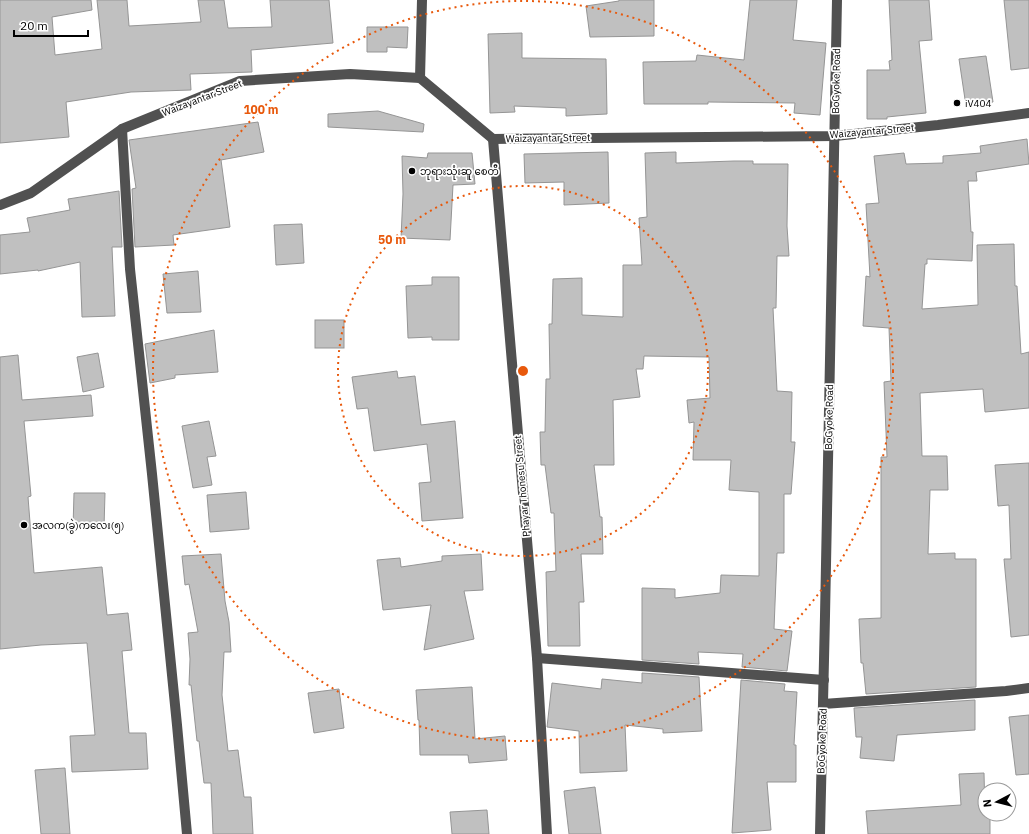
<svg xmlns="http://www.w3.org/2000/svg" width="1029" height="834" viewBox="0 0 1029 834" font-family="'IBM Plex Sans','Noto Sans Myanmar',sans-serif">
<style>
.building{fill:#c0c0c0;stroke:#959595}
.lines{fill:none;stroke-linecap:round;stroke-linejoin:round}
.minor{stroke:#515151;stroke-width:10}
.ring{fill:none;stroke:#e8590c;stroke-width:2;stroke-dasharray:2 4}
.poi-dot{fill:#000;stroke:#fff;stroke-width:1.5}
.labels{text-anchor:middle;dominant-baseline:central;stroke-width:3.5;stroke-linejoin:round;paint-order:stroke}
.street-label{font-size:10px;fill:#000;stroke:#fff}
.poi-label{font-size:10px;fill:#000;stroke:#fff;text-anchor:start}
.centre{fill:#e8590c;stroke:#fff;stroke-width:2}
.ring-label{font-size:12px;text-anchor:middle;font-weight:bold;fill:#e8590c;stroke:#fff;stroke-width:3.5;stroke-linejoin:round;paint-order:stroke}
</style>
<rect width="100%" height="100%" fill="#fff"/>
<g class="building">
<path d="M0,0H91L92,10L52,17L55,55L102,49L97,0H127L129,26L201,22L198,0H224L228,28L272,27L270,0H329L333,43L251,50L252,72L190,74L191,90L131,92L66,102L69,137L0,143Z"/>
<path d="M619,0H654V36L590,37L586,6L619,1Z"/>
<path d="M750,0H797L793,40L826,43L820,115L794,113L795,103L708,102V104H644L643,62L696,61L697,55L744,60Z"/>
<path d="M889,0H929L932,40L919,41L926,113L887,117V119H867V70H890L889,61L892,60Z"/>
<path d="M1004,0H1029V68L1011,70Z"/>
<path d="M367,27H408L407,48L387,47V52H367Z"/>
<path d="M522,33V58L606,59L607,114L566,116V108L514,106L515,112L490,113L488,34Z"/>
<path d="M986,56L993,102L966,106L959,59Z"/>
<path d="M378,111L424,124L423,132L328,127V114Z"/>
<path d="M258,122L264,152L221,160L230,227L173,235L174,245L135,247L132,189L136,188L129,140Z"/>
<path d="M1027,139L1029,164L976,172L977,181H968L971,232H973L972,261L927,259V264H925L922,309L978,305L977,245L1014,244L1015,286H1017L1021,354L1029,352V408L985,412L983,389L920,393L922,456H947L948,490H930L928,554L955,553V559H976V687L866,694L863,663H861L859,619L881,618V457H887L884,382L891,381L889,328L863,326L866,276L870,277L866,204L879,203L874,156L904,153L906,164L943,163V156L981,153L980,146Z"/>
<path d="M608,152L609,203L564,205V182L525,183L524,154Z"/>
<path d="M676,152V163L734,161H753V164H788L787,226L789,256H777L776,308H773L777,391L792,392L791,442H795L791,494H784V553H777L774,629L792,631L787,671L742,667L743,654L698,652L699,664L642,660V588L675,589V598L720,593L721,575L759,576V492L729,490L731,460H693L694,422L689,423L687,400L710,398L709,357L644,356L643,369H636L640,397L613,400L614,465H594L600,517H602L603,554H581L584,602H579L580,646H548L546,572L556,571L554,513H551L545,465H541L540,432H545L546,379H550L549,324H552L553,279L582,278V315L623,317V265H642L639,218L647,217L645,153Z"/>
<path d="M428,153H472L475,184L453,185L450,240L401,238L403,194L402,156L427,158Z"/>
<path d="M119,191L122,247H112L115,316L82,317L80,262L38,271V270L0,274V235L30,232L27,218L70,210L68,199Z"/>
<path d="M302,224L304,263L276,265L274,225Z"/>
<path d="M198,271L201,312L167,313L163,274Z"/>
<path d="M432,277H459V340H432V337L408,338L406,286L432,285Z"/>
<rect x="315" y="320" width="29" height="28"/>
<path d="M214,330L218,372L175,375V378L150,383L145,344Z"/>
<path d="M98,353L104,387L83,392L77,357Z"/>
<path d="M18,355L22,400L91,395L93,416L24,421L31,496L28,497L34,573L102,567L107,615L128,613L132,650L122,651L129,733H146L148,769L72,772L70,736L95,735L87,643L41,645L0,649V357Z"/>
<path d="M397,371L398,378L415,376L421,425L455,421L463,518L422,521L419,483L431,482L427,444L374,451L368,408L357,409L352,377Z"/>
<path d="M209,421L216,456L207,457L212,485L193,488L182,426Z"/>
<path d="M1029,463V635L1011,637L1004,559H1011L1009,505L998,506L995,465Z"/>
<path d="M246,492L249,529L210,532L207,495Z"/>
<path d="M74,493H105L104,528H73Z"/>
<path d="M221,554L225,601L229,622L231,652H224L222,695L228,751L238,750L244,797H251L253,834H213L211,783H204L199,741H197L191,685H189L190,659L188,633L198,632L189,584L185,585L182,556Z"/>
<path d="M481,554L483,590L464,591L474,639L424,650L431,605L383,610L377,560L400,558L401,567L442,561V556Z"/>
<path d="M642,673L699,677L702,731L663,733V729L625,725L627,771L580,773L579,731L547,727L552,683L601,689L602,679L642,683Z"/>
<path d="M741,680L785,684L784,691L797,692L794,745H796V782H767L771,830L732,833Z"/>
<path d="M472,687L475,739L505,736L507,760L469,763L468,755H420L419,720H418L416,690Z"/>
<path d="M339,689L344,728L314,733L308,693Z"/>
<path d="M975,700V730L897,735L894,761L860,758L862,737H856L854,708Z"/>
<path d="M1029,715V774L1016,775L1009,717Z"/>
<path d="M65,768L70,834H41L35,770Z"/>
<path d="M984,773L985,814H990V834H868L866,811L961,805L959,774Z"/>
<path d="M595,787L601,834H569L564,791Z"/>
<path d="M487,810L489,834H452L450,812Z"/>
</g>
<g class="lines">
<g class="minor">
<path d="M420,78L422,0"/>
<path d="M122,129L130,269L152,474L177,725L187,834"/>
<path d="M493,139L537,658L547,834"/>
<path d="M0,205L31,193L122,129L240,81L350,74L420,78L493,139L835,136L938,125L1029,113"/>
<path d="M537,658L824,680"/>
<path d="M823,704L1006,691L1029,688"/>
<path d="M820,834L825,616L837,0"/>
</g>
</g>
<g class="ring">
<circle cx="523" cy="371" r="185"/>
<circle cx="523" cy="371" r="370"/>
</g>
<g class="poi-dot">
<circle cx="957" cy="103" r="4"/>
<circle cx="412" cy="171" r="4"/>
<circle cx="24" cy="525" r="4"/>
</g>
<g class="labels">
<g class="street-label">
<text transform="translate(836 81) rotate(-89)">BoGyoke Road</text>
<text transform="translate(202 98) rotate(-21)">Waizayantar Street</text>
<text transform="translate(872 131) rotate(-5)">Waizayantar Street</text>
<text transform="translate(548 138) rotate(-1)">Waizayantar Street</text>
<text transform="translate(829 417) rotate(-89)">BoGyoke Road</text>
<text transform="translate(522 486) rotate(-95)">Phayar Thonesu Street</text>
<text transform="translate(822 741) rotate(-88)">BoGyoke Road</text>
</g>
<g class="poi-label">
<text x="965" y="103">iV404</text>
<text x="420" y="171">ဘုရားသုံးဆူ စေတီ</text>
<text x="32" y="525">အလက(ခွဲ)ကလေး(၅)</text>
</g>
</g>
<circle cx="523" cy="371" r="6" class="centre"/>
<g class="ring-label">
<text x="261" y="114">100 m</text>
<text x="392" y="244">50 m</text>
</g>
<g transform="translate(997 802) rotate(263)"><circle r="19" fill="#ffffff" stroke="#999999"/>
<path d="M0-3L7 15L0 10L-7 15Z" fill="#000000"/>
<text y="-6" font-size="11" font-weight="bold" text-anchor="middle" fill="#000000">N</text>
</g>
<path d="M14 30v6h74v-6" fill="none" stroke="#000000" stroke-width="2"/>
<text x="20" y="30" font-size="12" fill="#000000" stroke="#ffffff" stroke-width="3" paint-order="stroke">20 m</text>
</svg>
